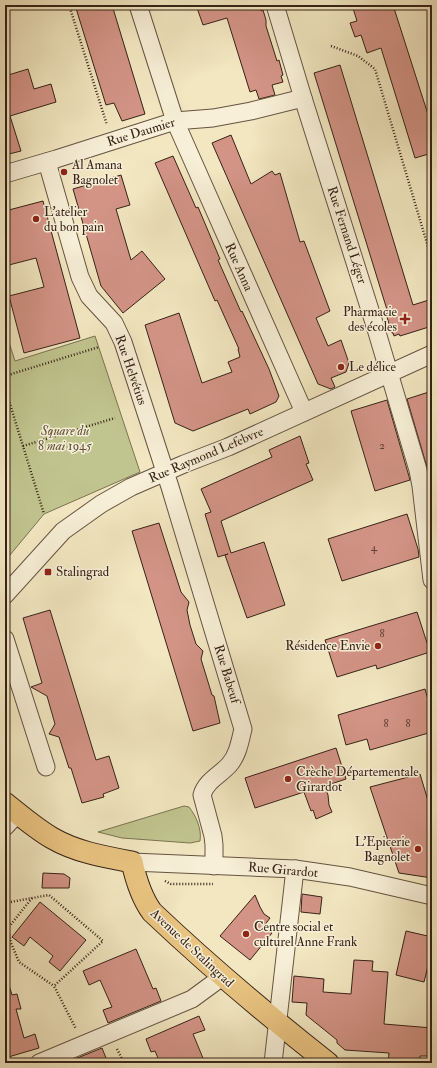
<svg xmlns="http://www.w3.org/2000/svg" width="437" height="1068" viewBox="0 0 437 1068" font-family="'IM FELL Double Pica',serif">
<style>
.green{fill:#c0c48e;stroke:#7b7352}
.building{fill:#d39486;stroke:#362217}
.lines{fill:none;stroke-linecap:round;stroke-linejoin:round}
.minor-casing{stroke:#655342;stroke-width:19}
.major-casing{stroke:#362217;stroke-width:23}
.path{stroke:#362217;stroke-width:2.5;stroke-dasharray:1 2;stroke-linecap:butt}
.minor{stroke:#f7efd7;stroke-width:17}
.major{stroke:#e9c480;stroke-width:21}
.poi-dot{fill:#8f2418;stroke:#f7efd7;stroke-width:1.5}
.labels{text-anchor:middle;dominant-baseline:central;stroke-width:3;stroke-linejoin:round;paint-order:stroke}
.number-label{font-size:11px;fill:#5d3e33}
.street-label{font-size:13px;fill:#362217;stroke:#f7efd7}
.poi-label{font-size:13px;fill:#362217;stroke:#f7efd7;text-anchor:start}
.park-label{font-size:13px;font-style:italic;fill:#5f533b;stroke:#f7efd7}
</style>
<rect width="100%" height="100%" fill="#f2e7c1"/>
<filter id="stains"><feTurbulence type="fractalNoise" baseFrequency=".005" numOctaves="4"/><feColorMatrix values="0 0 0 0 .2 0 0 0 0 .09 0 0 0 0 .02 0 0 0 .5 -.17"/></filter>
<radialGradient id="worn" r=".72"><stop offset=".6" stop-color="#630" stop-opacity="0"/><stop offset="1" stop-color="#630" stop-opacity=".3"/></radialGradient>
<g class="green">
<path d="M5,330L15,361L95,336L140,472L44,514L5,561Z"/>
<path d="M184,806L189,807C196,816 202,829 200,841L190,843L122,838L98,832Z"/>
</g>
<g class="building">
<path d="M75,5H112L145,114L122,121L114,103L106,105Z"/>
<path d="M196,5H260L261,11L263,10L266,20V26L277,61L279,60L283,75L281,76L283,82L272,85L275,95L259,99L256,90L250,92L227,18L203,25Z"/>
<path d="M352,5H393L432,127V153L415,158L381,48L367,53L361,35L355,37L350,23L357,21Z"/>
<path d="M340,65L413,305L432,299V326L400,336L399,334L394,336L393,333H392L386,314L388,313L314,73Z"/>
<path d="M28,69L34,89L51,84L56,102L10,116L21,151L5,155V76Z"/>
<path d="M231,135L251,184L272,171L275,175L280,173L300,242L304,241L330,311L316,318L328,346L341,340L349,363L346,372L331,378L335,387L331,389L318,384L212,143Z"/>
<path d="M173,156L196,208L198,207L220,259L218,260L241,312L242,311L269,369L279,396L276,402L250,414L248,409L193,431L175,423L145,325L179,313L202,383L232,372L228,362L240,357L238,349H239L217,300L215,301L155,163Z"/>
<path d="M121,175L130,205L116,209L131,260L142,251L165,279L123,313L101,286L73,189Z"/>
<path d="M43,201L80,338L24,353L9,296L44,287L36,258L5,266V211Z"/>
<path d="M432,391V474H429L407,399Z"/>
<path d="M387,400L410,480L375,491L351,411Z"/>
<path d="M300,436L309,463L306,464L313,480L221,521L231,553L264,542L285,605L247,618L225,555L228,554L218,557L205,514L211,512L201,489L272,457L269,450Z"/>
<path d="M407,514L418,549L419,557L342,581L328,539Z"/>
<path d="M159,523L181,592L189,602L187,610L190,625L196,644L203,651L201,659L212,695L214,696L220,723L193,731L132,531Z"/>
<path d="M50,610L96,760L109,756L119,788L103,794L104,797L82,803L71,768H69L59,737L49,734L55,724L47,696L31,687L42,683L23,618Z"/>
<path d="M417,612L430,652L377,669L376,665L337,677L325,640Z"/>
<path d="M425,689L432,714V732L370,750L367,739L346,745L338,715Z"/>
<path d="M336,748L346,779L325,786L328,795L329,805L332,812L316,819L313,810L311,811L304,792L255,808L245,778Z"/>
<path d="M420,774L432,814V878L399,873L370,787Z"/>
<path d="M43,873L64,874L70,878L69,888H42Z"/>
<path d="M302,894L322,897L320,914L301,912Z"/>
<path d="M255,895L260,907L264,914L270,918L264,926L272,933L250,960L220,936Z"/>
<path d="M40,902L86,940L60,971L49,962L53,956L30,937L24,946L12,937Z"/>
<path d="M406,931L432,937V962H429L424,982L396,975Z"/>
<path d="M136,949L153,989L156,988L161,1001L108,1023L103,1010L112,1007L100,980L89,985L83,971Z"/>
<path d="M354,960L373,961L372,971L388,972L384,1024L432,1028V1056H420V1063H388L389,1053L345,1050L337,1043V1040L306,1015L307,1003L292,1002L294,976L324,979L323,992L351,994Z"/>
<path d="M5,985H9L12,995L17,994L21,1009H16L24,1038L35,1034L39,1048L5,1058Z"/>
<path d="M199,1016L205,1030L193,1034L205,1063H160L155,1051L151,1052L146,1039Z"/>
<path d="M102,1048L108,1063H65Z"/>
</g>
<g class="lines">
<g class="minor-casing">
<g id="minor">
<path d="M138,5L175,121L304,412"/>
<path d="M275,5L303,98L376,329L418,470L421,486L432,580"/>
<path d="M47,162L80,277L89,296L114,323L123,342L170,487L243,729C240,741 238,755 229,765C220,775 206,781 202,795L213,836L214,845V866"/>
<path d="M5,174L56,159L175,121L213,118L251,111L303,98"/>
<path d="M5,595L63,531L101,504L131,487L184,464L228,447L432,354"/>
<path d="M5,639L46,767"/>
<path d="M5,827L18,813"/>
<path d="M132,862L295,869L350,877L432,896"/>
<path d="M39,1063L192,999L222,977"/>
<path d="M273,1063L295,869"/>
</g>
</g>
<g class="major-casing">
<path id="major" d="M5,803C20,815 35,828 52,838C76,852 105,857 132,862C136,880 141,897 152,912C208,965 267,1015 328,1063"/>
</g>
<g class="path">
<path d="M69,5L107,125"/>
<path d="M331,46L358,56L375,69L432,260"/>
<path d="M5,376L99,347"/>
<path d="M5,388L44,514"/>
<path d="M23,446L115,418"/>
<path d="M165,881L171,884H213"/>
<path d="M32,898L8,928L11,943L19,962L54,986"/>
<path d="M5,903L49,895L103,941L54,986L76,1029"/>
<path d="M5,915L8,928"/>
<path d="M117,1049L124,1063"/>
</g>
<use href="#minor" class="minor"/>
<use href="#major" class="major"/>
</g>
<g class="poi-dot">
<circle cx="64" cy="172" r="4"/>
<circle cx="36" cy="219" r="4"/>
<path d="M403 313h4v4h4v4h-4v4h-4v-4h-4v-4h4z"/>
<circle cx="341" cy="367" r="4"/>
<rect x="44" y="568" width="8" height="8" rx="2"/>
<circle cx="378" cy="646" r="4"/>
<circle cx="288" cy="779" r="4"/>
<circle cx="418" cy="849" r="4"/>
<circle cx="246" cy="934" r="4"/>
</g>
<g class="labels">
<g class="number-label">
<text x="382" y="445">2</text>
<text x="374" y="547">4</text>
<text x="382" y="633">8</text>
<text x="386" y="723">8</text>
<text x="408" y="723">8</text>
</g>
<g class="street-label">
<text transform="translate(141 132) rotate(-17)">Rue Daumier</text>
<text transform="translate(347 235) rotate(72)">Rue Fernand Léger</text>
<text transform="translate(239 267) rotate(66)">Rue Anna</text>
<text transform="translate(131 370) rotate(71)">Rue Helvétius</text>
<text transform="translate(206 455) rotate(-23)">Rue Raymond Lefebvre</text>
<text transform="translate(227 674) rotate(73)">Rue Babeuf</text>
<text transform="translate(283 870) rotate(5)">Rue Girardot</text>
<text transform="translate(192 948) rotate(43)">Avenue de Stalingrad</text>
</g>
<g class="poi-label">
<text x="72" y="165">Al Amana<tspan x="72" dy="15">Bagnolet</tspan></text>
<text x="44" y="212">L'atelier<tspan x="44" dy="15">du bon pain</tspan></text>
<text x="397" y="312" text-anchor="end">Pharmacie<tspan x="397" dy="15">des écoles</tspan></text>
<text x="349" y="367">Le délice</text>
<text x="56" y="572">Stalingrad</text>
<text x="370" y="646" text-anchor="end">Résidence Envie</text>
<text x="296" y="772">Crèche Départementale<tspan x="296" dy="15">Girardot</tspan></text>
<text x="410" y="842" text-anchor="end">L'Epicerie<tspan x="410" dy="15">Bagnolet</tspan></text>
<text x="254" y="927">Centre social et<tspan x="254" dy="15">culturel Anne Frank</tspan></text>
</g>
<g class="park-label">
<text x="65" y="431">Square du<tspan x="65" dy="15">8 mai 1945</tspan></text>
</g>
</g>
<rect width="437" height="1068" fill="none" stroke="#f2e7c1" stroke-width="20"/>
<rect x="6" y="6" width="425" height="1056" fill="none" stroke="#362217" stroke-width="2"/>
<rect x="10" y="10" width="417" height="1048" fill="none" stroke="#362217"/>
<rect width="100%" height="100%" filter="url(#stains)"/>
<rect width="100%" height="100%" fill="url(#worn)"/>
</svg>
